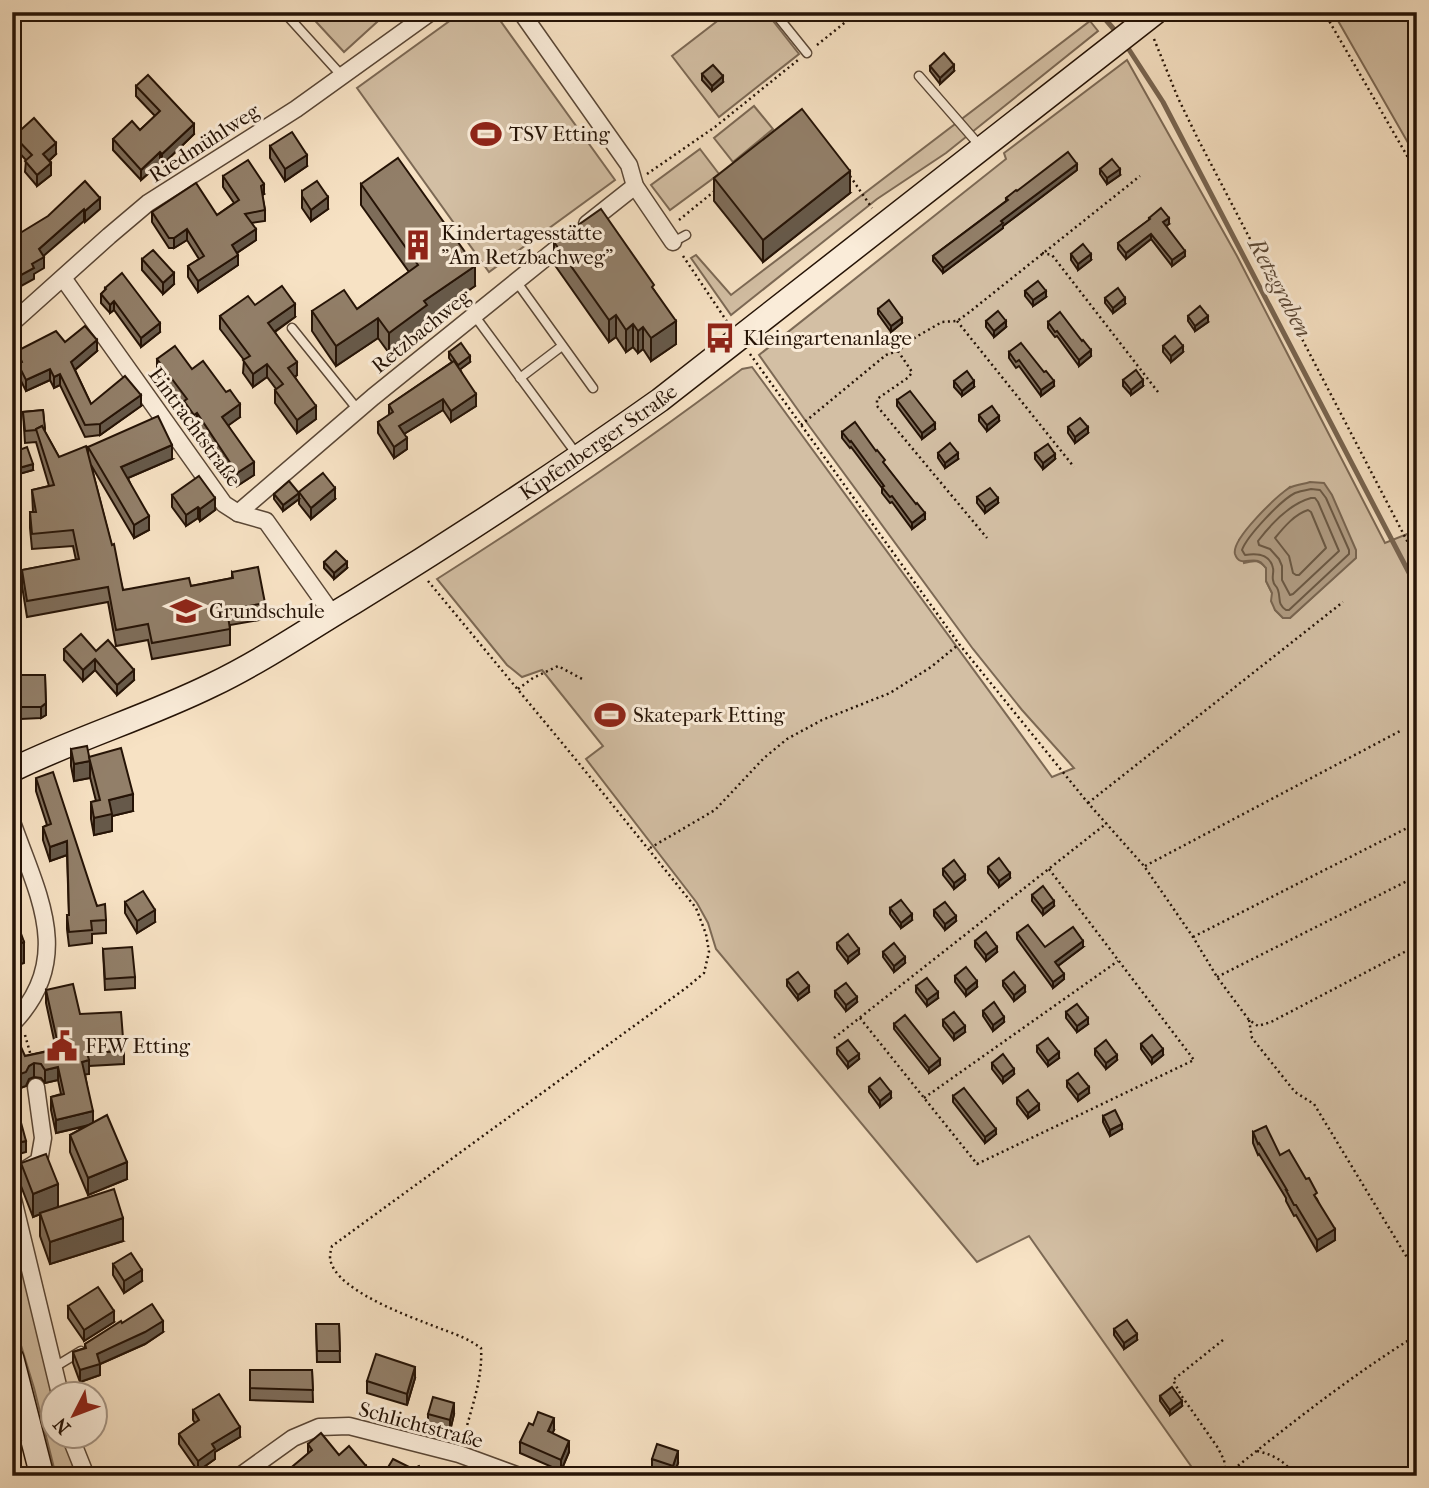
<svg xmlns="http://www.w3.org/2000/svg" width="1429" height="1488" viewBox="0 0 1429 1488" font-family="'IM FELL French Canon',serif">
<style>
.green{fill:#d3bfa4;stroke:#7c6955;stroke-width:2;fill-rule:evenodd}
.water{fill:#b09c83;stroke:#786551;stroke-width:2}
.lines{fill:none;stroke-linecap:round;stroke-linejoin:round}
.shore{stroke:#6a5844;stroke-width:2}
.stream{stroke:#786551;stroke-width:5}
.lane-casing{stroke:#5a4736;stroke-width:11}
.street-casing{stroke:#5a4736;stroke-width:19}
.secondary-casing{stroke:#251306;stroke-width:26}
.path{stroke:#251306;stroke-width:2.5;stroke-dasharray:2 3.5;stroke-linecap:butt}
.lane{stroke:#faecd9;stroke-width:8}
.street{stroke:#faecd9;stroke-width:16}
.secondary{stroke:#faecd9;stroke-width:23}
.wall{fill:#7e6d5a;stroke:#251306;stroke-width:2}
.shaded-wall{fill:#66594a;stroke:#251306;stroke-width:2}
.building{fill:#927f69;stroke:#251306;stroke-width:2}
.labels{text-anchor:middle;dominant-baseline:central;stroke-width:6;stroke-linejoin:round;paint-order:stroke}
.poi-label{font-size:21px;fill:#251306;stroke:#faecd9;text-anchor:start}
.street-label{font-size:21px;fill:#251306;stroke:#faecd9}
.water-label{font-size:23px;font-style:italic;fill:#5d4a38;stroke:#faecd9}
</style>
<rect width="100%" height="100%" fill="#f7e2c4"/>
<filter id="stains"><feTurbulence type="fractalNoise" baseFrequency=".00286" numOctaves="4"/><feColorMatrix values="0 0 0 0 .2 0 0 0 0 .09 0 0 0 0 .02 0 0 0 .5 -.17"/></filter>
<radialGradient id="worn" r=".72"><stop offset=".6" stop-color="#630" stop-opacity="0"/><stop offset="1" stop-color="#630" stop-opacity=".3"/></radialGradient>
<g class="green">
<path d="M307,12H388L344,52Z"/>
<path d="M462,12H494L615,180L489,272L357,88Z"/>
<path d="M729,12H766L799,54L719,117L672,56Z"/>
<path d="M1333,12H1417V154L1415,155Z"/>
<path d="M1090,21L1098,31L946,153L877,199L731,315L691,258L696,255L731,295Z"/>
<path d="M1127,60L1237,256L1385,543L1417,530V1131L1412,1136L1417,1145V1325L1414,1327L1417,1330V1476H1198L1029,1236L977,1262L716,949L708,923L697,903L586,759L603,746L542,670L522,677L507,665L437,579C541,513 643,444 742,369L752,367L1052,777L1074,768L1022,710L973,649L810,427L759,355L1006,159L1004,153ZM1290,487L1355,558L1290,618H1283L1275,610L1272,593L1266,581V568C1259,560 1255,560 1244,563L1239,540L1271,504Z"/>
<path d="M754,106L773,129L733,162L714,138Z"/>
<path d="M700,149L719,174L670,210L651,185Z"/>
<path d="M12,1218L21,1245L52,1396V1436H64L73,1466L77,1476H56L34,1388L12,1316Z"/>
</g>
<path class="water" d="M1310,482L1324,483L1332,495L1356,550V558L1290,618H1283L1275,610L1271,601L1272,593L1266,581V568C1263,565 1262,562 1258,561C1250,558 1239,567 1235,554C1231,539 1277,496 1289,488C1295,485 1304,484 1310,482Z"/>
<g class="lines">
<g class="shore">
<path d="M1311,489L1320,490L1326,498L1349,550V554L1289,610H1286C1277,604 1281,599 1278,590C1276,584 1274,587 1273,580C1272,576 1274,572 1273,568C1270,554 1257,553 1245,555L1242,550C1247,536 1281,500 1295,493C1300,491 1306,490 1311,489Z"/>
<path d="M1311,498H1315L1318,502L1339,551L1293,594L1290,595L1282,580V566L1279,559L1270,549L1259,545L1258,541C1271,524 1289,504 1311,498Z"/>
<path d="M1308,510L1311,512L1326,548L1299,575H1296L1293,573L1289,556L1275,538C1284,527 1295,514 1308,510Z"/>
</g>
<g class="stream">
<path d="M1099,12L1118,34"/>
<path d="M1126,45L1163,102L1417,588"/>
</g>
<g class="lane-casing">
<g id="lane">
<path d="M284,12L342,76"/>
<path d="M774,12L807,53"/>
<path d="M919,76L980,146"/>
<path d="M673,242L686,235"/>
<path d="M516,281L593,388"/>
<path d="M474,315L578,456"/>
<path d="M292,328L358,410"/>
<path d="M520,378L562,346"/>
<path d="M53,1368L81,1351"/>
</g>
</g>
<g class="street-casing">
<g id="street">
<path d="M521,12L629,165L635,186L673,242"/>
<path d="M587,224L635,186"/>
<path d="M63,278L224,504L238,513L266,521L333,615"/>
<path d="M12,323L109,236L148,203L296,109L431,12"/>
<path d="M238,513L373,397L570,238"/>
<path d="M12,822C37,893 76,959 12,1024"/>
<path d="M12,1178L39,1161L43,1138L36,1087"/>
<path d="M12,1195L60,1394"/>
<path d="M70,1436L86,1476"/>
<path d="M240,1476L293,1438L319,1427L349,1426L459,1454L519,1476"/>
</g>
</g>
<g class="secondary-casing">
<g id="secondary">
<path id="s1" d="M12,770C77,738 147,717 212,685C262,661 307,630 354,602C458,538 560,471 660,400L1156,12"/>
<path d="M12,1359L42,1476"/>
</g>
</g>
<g class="path">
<path d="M1324,12L1417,173"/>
<path d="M1154,39L1178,98L1198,139L1417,560"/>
<path d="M817,45L858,12"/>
<path d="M647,174L715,127L798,60"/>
<path d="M850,176L872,208"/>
<path d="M679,220L717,189"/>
<path d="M1042,253L1052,255L1158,392"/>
<path d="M683,256L728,323"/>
<path d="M957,321L1074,467"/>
<path d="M898,351L912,372L909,377L877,399V406L987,538"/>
<path d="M750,354L959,644L1088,803L1144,866L1193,937L1217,977L1249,1020L1258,1026L1271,1022L1414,947"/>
<path d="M801,425L886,355L898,351L916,337L942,322L957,321L967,314L1140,176"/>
<path d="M428,581L577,761L696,908L706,934L709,952L704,973L686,988L332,1246C331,1250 330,1253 330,1257C332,1294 432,1324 462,1337C469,1340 475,1344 481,1348C483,1378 471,1409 464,1437"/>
<path d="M518,689L533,678L558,666L584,680"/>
<path d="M1088,803L1343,602"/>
<path d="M650,848L715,810L764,758L787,739L822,720L890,693L931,667L959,644"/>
<path d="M1145,866L1402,730"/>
<path d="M1193,937L1417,823"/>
<path d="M1217,977L1417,876"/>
<path d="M860,1018L977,1164L1194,1060L1049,869"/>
<path d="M1249,1020L1252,1038L1295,1092L1314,1104L1417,1274"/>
<path d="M25,1035L31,1056"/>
<path d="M834,1038L1107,823"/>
<path d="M924,1098L1118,961"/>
<path d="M1223,1340L1173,1380L1181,1395L1218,1448L1224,1460L1226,1475"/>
<path d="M1257,1451C1274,1455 1285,1461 1295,1476"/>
<path d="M1225,1476C1288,1426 1349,1377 1417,1335"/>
</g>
<use href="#lane" class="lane"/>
<use href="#street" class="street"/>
<use href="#secondary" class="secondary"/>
</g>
<g class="wall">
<path d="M930,66L954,71L940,84L930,71Z"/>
<path d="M702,74L723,82L712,91L702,80Z"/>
<path d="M136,86L194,134L162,165L160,163L141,180L113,150V139L140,130L155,116L136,96Z"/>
<path d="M14,136L56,154L49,161L51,175L37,186L25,172L26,160L14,147Z"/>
<path d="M270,146L307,166L285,181L270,158Z"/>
<path d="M1100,169L1120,175L1107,184L1100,174Z"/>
<path d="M1077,170L1003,226V228L943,273L933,261V256L1006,201V198L1017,191Z"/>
<path d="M223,176L264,194L262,195L265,210V221L251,223L256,240L237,253L238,265L198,292L188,277V266L199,259L187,240L174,248H169L152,222V212L217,215L234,203L223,187Z"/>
<path d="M714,178L850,193L763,262L714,201Z"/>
<path d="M361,184L475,286L427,319V326L389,353L378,338L336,366L312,331V311L357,309L409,272L361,205Z"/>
<path d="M302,191L328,209L311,221L302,208Z"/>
<path d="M1149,218L1169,224L1166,226L1185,256L1172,266L1151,239L1126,259L1118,249V243L1149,220Z"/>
<path d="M554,242L654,290L676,344L651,361L643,349L638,353L633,347L626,352L616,337L609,342L554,264Z"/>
<path d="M1071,254L1091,260L1078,270L1071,260Z"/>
<path d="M142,259L174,284L163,294L142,270Z"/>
<path d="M105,288L160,332L141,347L114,310L110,313L101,303V294L105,290Z"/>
<path d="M1025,291L1046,297L1033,306L1025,296Z"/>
<path d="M1105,298L1125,304L1113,313L1105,303Z"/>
<path d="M255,305L295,317L275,332L297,375L295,377L316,419L297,433L275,403V390L276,389L267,377L253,387L243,373L244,360L220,329V316Z"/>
<path d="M878,309L902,323L891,332L878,314Z"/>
<path d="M1188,316L1208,322L1195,331L1188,321Z"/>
<path d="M986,321L1006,327L994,337L986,327Z"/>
<path d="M1048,322L1091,356L1079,366L1057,336L1055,337L1048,328Z"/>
<path d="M65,342L97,351L75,370L91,404L141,406L100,435L85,437L60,385L54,388L50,380L26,391L18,375L17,351Z"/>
<path d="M1163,346L1183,352L1171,362L1163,352Z"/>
<path d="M449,352L470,362L460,369L476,406L451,422L443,410L404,434L407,449L394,458L378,433V422L389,416V405L452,362L449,358Z"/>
<path d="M1009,352L1054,386L1041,396L1019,366L1016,368L1009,358Z"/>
<path d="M157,359L192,369L240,417L228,425L254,475L237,486L197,426L194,428L184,414V407L157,372Z"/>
<path d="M1123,380L1143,386L1131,395L1123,386Z"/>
<path d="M954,381L974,387L962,396L954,387Z"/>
<path d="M897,400L935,429L922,439L897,406Z"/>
<path d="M43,410L45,432L59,457L88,455V447L172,459L128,478L149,530L134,538L91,465L123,590L191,586L232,578V572L265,603V619L230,625V645L152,659L148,640L116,646L108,602L27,617L22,586V570L76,560L73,546L32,549L30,528V512H33L32,490L49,486L36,442L25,443L23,412Z"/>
<path d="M979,415L999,421L987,431L979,421Z"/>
<path d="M1068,427L1088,433L1075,443L1068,433Z"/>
<path d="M842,432L885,465L925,519L912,529L892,502L890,503L882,493V488L851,447L850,448L842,438Z"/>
<path d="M14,452L33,470L19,474L14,457Z"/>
<path d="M938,453L958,459L945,468L938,458Z"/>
<path d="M1035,453L1055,459L1043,469L1035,459Z"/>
<path d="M299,492L335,499L311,519L299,504Z"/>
<path d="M274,494L299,499L283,511L274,499Z"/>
<path d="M172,495L215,510L200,521L198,518L186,526L172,507Z"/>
<path d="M977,497L998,503L985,513L977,503Z"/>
<path d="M324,562L347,568L334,579L324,568Z"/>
<path d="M64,649L96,651L134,680L117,695L95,670L83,681L64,660Z"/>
<path d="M20,675H45L46,715L41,718L21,719Z"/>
<path d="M71,749L89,757L133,811L112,816V831L94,835L91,819V802L96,801L90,777V778L74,781L71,766Z"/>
<path d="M36,778L97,906L106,920V933L92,934V943L69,946L67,929V915H69L67,855L50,861L43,840V827L47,825L36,791Z"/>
<path d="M988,867L1010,878L999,887L988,873Z"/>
<path d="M943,869L965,880L954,889L943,875Z"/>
<path d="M1032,895L1054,906L1043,915L1032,901Z"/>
<path d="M125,902L155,922L137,933L125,913Z"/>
<path d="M890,908L912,920L901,928L890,914Z"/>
<path d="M934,910L956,921L945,930L934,916Z"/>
<path d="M1017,933L1045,947H1083L1058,966L1064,979L1053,988L1017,939Z"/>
<path d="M975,941L997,952L986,961L975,947Z"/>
<path d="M837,943L859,954L848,963L837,949Z"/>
<path d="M103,949L135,977V988L105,990Z"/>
<path d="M883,952L905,963L894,972L883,957Z"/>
<path d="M955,976L977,987L966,996L955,982Z"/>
<path d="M787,980L809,992L798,1000L787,986Z"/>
<path d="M1003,981L1025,992L1014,1001L1003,986Z"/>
<path d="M916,986L938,998L927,1006L916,992Z"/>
<path d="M46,990L80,1014L124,1051V1064L89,1066V1074H85L93,1123L127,1179L88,1195L70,1152V1135L87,1126L56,1133L51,1110V1097L61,1094L58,1080L45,1083L41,1078L34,1077L29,1079L26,1086L12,1091V1050L25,1056L56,1049L46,1003Z"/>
<path d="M835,991L857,1002L846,1011L835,997Z"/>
<path d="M983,1011L1004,1022L993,1031L983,1016Z"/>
<path d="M1066,1012L1088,1024L1077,1032L1066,1018Z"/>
<path d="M943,1020L965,1032L954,1040L943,1026Z"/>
<path d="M894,1024L940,1065L929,1073L894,1029Z"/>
<path d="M1141,1044L1163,1055L1152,1064L1141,1049Z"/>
<path d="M1037,1046L1059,1058L1048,1066L1037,1052Z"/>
<path d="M837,1048L859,1059L848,1068L837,1054Z"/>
<path d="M1095,1049L1117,1060L1106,1069L1095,1055Z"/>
<path d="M992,1063L1014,1074L1003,1083L992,1069Z"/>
<path d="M1067,1081L1089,1093L1078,1101L1067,1087Z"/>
<path d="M869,1087L891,1098L880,1107L869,1092Z"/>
<path d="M953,1096L996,1134L985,1143L953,1102Z"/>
<path d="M1017,1098L1039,1110L1028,1118L1017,1104Z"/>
<path d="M1103,1116L1122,1129L1110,1136L1103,1122Z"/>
<path d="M1253,1132L1280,1155L1317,1199L1335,1240L1317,1251L1296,1215L1294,1216L1286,1201V1198L1259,1154L1258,1155L1253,1143Z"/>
<path d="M21,1163L58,1207L51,1210L123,1241L50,1264L40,1236V1214L33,1217L21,1186Z"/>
<path d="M113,1264L142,1281L124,1293L113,1275Z"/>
<path d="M68,1306L114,1322L84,1341L68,1318Z"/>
<path d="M122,1323L163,1332L145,1344L100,1364V1375L80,1382L73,1363V1352L85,1348V1344Z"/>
<path d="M316,1324H339L340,1362H317Z"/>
<path d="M1114,1329L1137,1340L1124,1349L1114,1335Z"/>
<path d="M250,1370H312L313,1402L250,1400Z"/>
<path d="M415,1378L407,1405L367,1393V1381Z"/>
<path d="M1160,1396L1182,1406L1170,1415L1160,1401Z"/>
<path d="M193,1410L240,1437L215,1452V1459L198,1471L179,1444V1434L195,1423L193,1420Z"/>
<path d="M428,1414H454L450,1431L428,1426Z"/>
<path d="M533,1425L554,1430L552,1433L569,1452L561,1471L520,1453V1442Z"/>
<path d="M308,1444L339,1455L366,1476L308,1454Z"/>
<path d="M652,1459L678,1463L674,1476H669L652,1470Z"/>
</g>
<g class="shaded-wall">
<path d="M954,65V71L940,84V78Z"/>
<path d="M723,76V82L712,91V86Z"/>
<path d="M194,124V134L162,165V154Z"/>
<path d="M56,143V154L43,166V154Z"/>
<path d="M160,152V163L141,180V170Z"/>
<path d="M307,155V166L285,181V169Z"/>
<path d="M51,163V175L37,186V175Z"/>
<path d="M1077,164V170L1003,226V228L943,273V268L1001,221Z"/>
<path d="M1120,169V175L1107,184V178Z"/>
<path d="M850,171V193L763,262V240Z"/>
<path d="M264,184V194L261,196V186Z"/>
<path d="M328,197V209L311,221V210Z"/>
<path d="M100,198V209L85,222V211Z"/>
<path d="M84,209V221L40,259L44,257V268L34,274V279L12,291V280L32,264L39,249Z"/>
<path d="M1169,218V224L1163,228V222Z"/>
<path d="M187,229V240L174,248V238Z"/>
<path d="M256,229V240L232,256V245Z"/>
<path d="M1151,234V239L1126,259V253Z"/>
<path d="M1185,251V256L1172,266V260Z"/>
<path d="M1091,254V260L1078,270V264Z"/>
<path d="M238,255V265L198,292V281Z"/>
<path d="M475,266V286L427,319V326L389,353V333L424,301Z"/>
<path d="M174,273V284L163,294V283Z"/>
<path d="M1046,291V297L1033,306V300Z"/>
<path d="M1125,298V304L1113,313V308Z"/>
<path d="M114,301V310L110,313V305Z"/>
<path d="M295,304V317L268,336V323Z"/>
<path d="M616,315V337L609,342V320Z"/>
<path d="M1208,316V322L1195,331V326Z"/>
<path d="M378,318V338L336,366V346Z"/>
<path d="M902,318V323L891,332V326Z"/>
<path d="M676,321V344L651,361V338Z"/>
<path d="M1006,321V327L994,337V331Z"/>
<path d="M160,323V332L141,347V338Z"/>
<path d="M633,324V347L626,352V330Z"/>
<path d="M643,327V349L638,353V331Z"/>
<path d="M97,340V351L71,373V362Z"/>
<path d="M1183,346V352L1171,362V356Z"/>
<path d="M1091,350V356L1079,366V360Z"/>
<path d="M470,356V362L458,371V365Z"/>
<path d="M297,362V375L288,381V368Z"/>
<path d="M267,364V377L253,387V374Z"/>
<path d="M50,369V380L26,391V380Z"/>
<path d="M60,374V385L54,388V377Z"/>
<path d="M1143,380V386L1131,395V390Z"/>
<path d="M974,381V387L962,396V391Z"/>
<path d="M1054,381V386L1041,396V390Z"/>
<path d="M476,394V406L451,422V411Z"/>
<path d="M141,395V406L100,435V424Z"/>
<path d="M443,399V410L399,437V426Z"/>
<path d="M240,404V417L222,430V417Z"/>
<path d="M316,406V419L297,433V420Z"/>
<path d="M197,413V426L194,428V415Z"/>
<path d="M999,416V421L987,431V425Z"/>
<path d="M935,423V429L922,439V433Z"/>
<path d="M1088,427V433L1075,443V437Z"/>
<path d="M407,438V449L394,458V447Z"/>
<path d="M172,445V459L121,481V467Z"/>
<path d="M958,453V459L945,468V463Z"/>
<path d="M1055,454V459L1043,469V463Z"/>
<path d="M254,462V475L237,486V473Z"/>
<path d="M33,464V470L19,474V468Z"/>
<path d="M335,488V499L311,519V508Z"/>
<path d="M299,493V499L283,511V505Z"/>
<path d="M215,498V510L200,521V509Z"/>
<path d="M998,498V503L985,513V507Z"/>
<path d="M198,507V518L186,526V515Z"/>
<path d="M925,513V519L912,529V523Z"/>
<path d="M149,516V530L134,538V525Z"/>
<path d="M347,562V568L334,579V573Z"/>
<path d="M95,659V670L83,681V670Z"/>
<path d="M134,670V680L117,695V685Z"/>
<path d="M46,703V715L41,718V707Z"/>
<path d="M90,761V778L74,781V764Z"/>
<path d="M133,794V811L112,816V831L94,835V818L109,800Z"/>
<path d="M67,841V855L50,861V847Z"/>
<path d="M12,844H13V855L16,854V867L12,868Z"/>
<path d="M1010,873V878L999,887V881Z"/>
<path d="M965,875V880L954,889V883Z"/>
<path d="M1054,901V906L1043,915V909Z"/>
<path d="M155,910V922L137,933V921Z"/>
<path d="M912,914V920L901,928V923Z"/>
<path d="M956,916V921L945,930V924Z"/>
<path d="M1083,941V947L1055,968V962Z"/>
<path d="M24,942V963L12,967V946Z"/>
<path d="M997,947V952L986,961V955Z"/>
<path d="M859,949V954L848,963V957Z"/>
<path d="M905,957V963L894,972V966Z"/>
<path d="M1064,974V979L1053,988V982Z"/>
<path d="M12,977H13L12,998Z"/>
<path d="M977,981V987L966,996V990Z"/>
<path d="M809,986V992L798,1000V995Z"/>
<path d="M1025,986V992L1014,1001V995Z"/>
<path d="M938,992V998L927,1006V1000Z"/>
<path d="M857,997V1002L846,1011V1005Z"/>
<path d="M1004,1017V1022L993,1031V1025Z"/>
<path d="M1088,1018V1024L1077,1032V1026Z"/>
<path d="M965,1026V1032L954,1040V1034Z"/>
<path d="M1163,1049V1055L1152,1064V1058Z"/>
<path d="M1059,1052V1058L1048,1066V1061Z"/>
<path d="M859,1054V1059L848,1068V1062Z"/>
<path d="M1117,1055V1060L1106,1069V1063Z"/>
<path d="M940,1059V1065L929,1073V1068Z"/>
<path d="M89,1060V1074L82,1075V1062Z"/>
<path d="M34,1063V1077L29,1079L26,1086L12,1091V1077Z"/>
<path d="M58,1067V1080L45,1083V1070Z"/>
<path d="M1014,1069V1074L1003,1083V1077Z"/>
<path d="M1089,1087V1093L1078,1101V1095Z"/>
<path d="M891,1092V1098L880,1107V1101Z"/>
<path d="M1039,1104V1110L1028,1118V1113Z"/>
<path d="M93,1111V1124L56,1133V1120Z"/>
<path d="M1122,1124V1129L1110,1136V1130Z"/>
<path d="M996,1129V1134L985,1143V1137Z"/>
<path d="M26,1141V1152L12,1156V1144Z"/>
<path d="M127,1162V1179L88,1195V1178Z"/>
<path d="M58,1184V1207L33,1217V1194Z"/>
<path d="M123,1218V1241L50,1264V1242Z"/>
<path d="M1335,1229V1240L1317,1251V1240Z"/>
<path d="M142,1270V1281L124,1293V1281Z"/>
<path d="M114,1311V1322L84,1341V1330Z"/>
<path d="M163,1321V1332L145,1344L100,1364V1375L80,1382V1370L97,1354Z"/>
<path d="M1137,1334V1340L1124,1349V1343Z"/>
<path d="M415,1367V1378L407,1405V1394Z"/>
<path d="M1182,1401V1406L1170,1415V1410Z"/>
<path d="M454,1403V1414L450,1431V1420Z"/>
<path d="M554,1418V1430L548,1443V1431Z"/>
<path d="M240,1427V1437L215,1452V1459L198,1471V1461L212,1444Z"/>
<path d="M21,1440V1451L12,1454V1443Z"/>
<path d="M569,1441V1452L561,1471V1460Z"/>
<path d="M678,1451V1463L673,1476V1466Z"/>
<path d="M366,1466V1476H354Z"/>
</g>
<g class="building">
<path d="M944,53L954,65L940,78L930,66Z"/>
<path d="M713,65L723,76L712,86L702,74Z"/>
<path d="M148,75L194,124L162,154L160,152L141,170L113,139L132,121L140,130L160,111L136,86Z"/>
<path d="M802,109L850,171L763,240L714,178Z"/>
<path d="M34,118L56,143L43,154L51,163L37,175L25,161L32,155L14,136Z"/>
<path d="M292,132L307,155L285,169L270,146Z"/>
<path d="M1068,152L1077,164L1001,221L1003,223L943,268L933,256L1008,200L1006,198L1016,190L1017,191Z"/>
<path d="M398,158L475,266L424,301L427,305L389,333L378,318L336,346L312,311L344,290L357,309L418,265L361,184Z"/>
<path d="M1112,159L1120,169L1107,178L1100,169Z"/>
<path d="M248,160L264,184L261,186L265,210L245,214L256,229L232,245L238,255L198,281L188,266L204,256L187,229L174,238H169L152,212L196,183L217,215L239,200L223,176Z"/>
<path d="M85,181L100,198L85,211L84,209L39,249L44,257L32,264L34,268L12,280V238L48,216Z"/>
<path d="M317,181L328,197L311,210L302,196V191Z"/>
<path d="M1161,208L1169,218L1163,222L1185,251L1172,260L1151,234L1126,253L1118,243L1150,219L1149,218Z"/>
<path d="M601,209L654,285L652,287L676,321L651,338L643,327L638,331L633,324L626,330L616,315L609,320L554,242Z"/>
<path d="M1083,244L1091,254L1078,264L1071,254Z"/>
<path d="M153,250L174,273L163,283L142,259Z"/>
<path d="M122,273L160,323L141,338L114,301L110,305L101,294L106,289L105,288Z"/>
<path d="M1038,281L1046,291L1033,300L1025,291Z"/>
<path d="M282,286L295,304L268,323L297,362L288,368L316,406L297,420L275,390L283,384L267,364L253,374L243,360L250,356L220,316L248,296L255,305Z"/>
<path d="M1118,288L1125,298L1113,308L1105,298Z"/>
<path d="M889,300L902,318L891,326L878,309Z"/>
<path d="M1200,306L1208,316L1195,326L1188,316Z"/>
<path d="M998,311L1006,321L994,331L986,321Z"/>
<path d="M1060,312L1082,341L1083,340L1091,350L1079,360L1057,331L1055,332L1048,322Z"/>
<path d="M85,326L97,340L71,362L91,404L125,376L141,395L100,424L85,425L60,374L54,377L50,369L26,380L18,364L22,362L17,351L56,331L65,342Z"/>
<path d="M1175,336L1183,346L1171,356L1163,346Z"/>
<path d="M461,343L470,356L458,365L449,352Z"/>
<path d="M1021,343L1044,372L1046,371L1054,381L1041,390L1019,360L1016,362L1009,352Z"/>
<path d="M175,346L192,369L203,361L226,392L230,390L240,404L222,417L254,462L237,473L197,413L194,415L184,401L187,399L157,359Z"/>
<path d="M454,361L476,394L451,411L443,399L399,426L407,438L394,447L378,422L393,412L389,405Z"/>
<path d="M1136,370L1143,380L1131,390L1123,380Z"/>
<path d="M967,371L974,381L962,391L954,381Z"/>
<path d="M910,391L935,423L922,433L897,400Z"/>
<path d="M992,406L999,416L987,425L979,415Z"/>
<path d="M43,410L45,429L43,430L42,426L36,429V430L25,431L23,412Z"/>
<path d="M158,416L172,445L121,467L149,516L134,525L88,447Z"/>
<path d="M1080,418L1088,427L1075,437L1068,427Z"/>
<path d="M855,422L876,451L877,450L885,460L883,462L916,504L917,503L925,513L912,523L892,496L890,497L882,487L884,486L851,441L850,442L842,432Z"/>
<path d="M42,426L59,457L86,446L112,545L114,544L123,590L189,578L191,586L233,578L232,572L258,567L265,603L227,610L230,629L152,643L148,624L116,630L108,587L27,601L22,570L79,559L73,530L32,534L30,512H36L32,490L54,485L36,429Z"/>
<path d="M950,443L958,453L945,463L938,453Z"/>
<path d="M1048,444L1055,454L1043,463L1035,453Z"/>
<path d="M27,447L33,464L19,468L14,452Z"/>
<path d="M323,473L335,488L311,508L299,492Z"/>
<path d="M199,476L215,498L200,509L198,507L186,515L172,495Z"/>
<path d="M289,481L299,493L283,505L274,494Z"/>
<path d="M990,488L998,498L985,507L977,497Z"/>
<path d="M336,551L347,562L334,573L324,562Z"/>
<path d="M81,634L96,651L108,640L134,670L117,685L95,659L83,670L64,649Z"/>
<path d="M20,675H45L46,703L41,707H21Z"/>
<path d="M87,746L90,761L74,764L71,749Z"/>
<path d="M121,748L133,794L109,800L112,814L94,818L91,802L100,800L89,757Z"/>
<path d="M53,772L97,906L105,904L106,920L91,921L92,930L69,932L67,915H69L67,841L50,847L43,827L51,824L36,778Z"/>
<path d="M999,858L1010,873L999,881L988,867Z"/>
<path d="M954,860L965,875L954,883L943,869Z"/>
<path d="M1043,886L1054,901L1043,909L1032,895Z"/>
<path d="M143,891L155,910L137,921L125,902Z"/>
<path d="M901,900L912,914L901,923L890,908Z"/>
<path d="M945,902L956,916L945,924L934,910Z"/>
<path d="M12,909L24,942L12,946Z"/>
<path d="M1028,925L1045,947L1073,927L1083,941L1055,962L1064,974L1053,982L1017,933Z"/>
<path d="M986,932L997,947L986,955L975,941Z"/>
<path d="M848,934L859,949L848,957L837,943Z"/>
<path d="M894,943L905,957L894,966L883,952Z"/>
<path d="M132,947L135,977L105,979L103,949Z"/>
<path d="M966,967L977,981L966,990L955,976Z"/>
<path d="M798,972L809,986L798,995L787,980Z"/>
<path d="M1014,972L1025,986L1014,995L1003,981Z"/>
<path d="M927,978L938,992L927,1000L916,986Z"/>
<path d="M846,983L857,997L846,1005L835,991Z"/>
<path d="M73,984L80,1014L121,1012L124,1051L87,1053L89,1060L82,1062L93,1111L56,1120L51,1097L64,1094L58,1067L45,1070L41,1064L34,1063L29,1066L26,1072L12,1077V1050L21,1047L25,1056L59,1049L46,990Z"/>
<path d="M994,1002L1004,1017L993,1025L983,1011Z"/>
<path d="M1077,1004L1088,1018L1077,1026L1066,1012Z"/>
<path d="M954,1012L965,1026L954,1034L943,1020Z"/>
<path d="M905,1015L940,1059L929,1068L894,1024Z"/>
<path d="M1152,1035L1163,1049L1152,1058L1141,1044Z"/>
<path d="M1048,1038L1059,1052L1048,1061L1037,1046Z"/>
<path d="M848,1040L859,1054L848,1062L837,1048Z"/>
<path d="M1106,1040L1117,1055L1106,1063L1095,1049Z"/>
<path d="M1003,1054L1014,1069L1003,1077L992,1063Z"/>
<path d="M1078,1073L1089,1087L1078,1095L1067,1081Z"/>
<path d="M880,1078L891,1092L880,1101L869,1087Z"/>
<path d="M964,1088L996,1129L985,1137L953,1096Z"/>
<path d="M1028,1090L1039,1104L1028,1113L1017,1098Z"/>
<path d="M1115,1110L1122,1124L1110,1130L1103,1116Z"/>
<path d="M107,1115L127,1162L88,1178L70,1135Z"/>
<path d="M20,1119L26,1141L12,1144V1121Z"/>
<path d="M1266,1126L1280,1155L1289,1150L1306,1179L1309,1178L1317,1193L1314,1195L1335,1229L1317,1240L1296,1205H1294L1286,1190H1287L1259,1143L1258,1144L1253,1132Z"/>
<path d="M46,1154L58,1184L33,1194L21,1163Z"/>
<path d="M114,1189L123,1218L50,1242L40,1213Z"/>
<path d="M131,1253L142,1270L124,1281L113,1264Z"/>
<path d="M98,1287L114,1311L84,1330L68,1306Z"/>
<path d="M152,1304L163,1321L145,1332L97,1354L100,1364L80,1370L73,1352L86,1348L85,1344L121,1321L122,1323Z"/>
<path d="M1127,1320L1137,1334L1124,1343L1114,1329Z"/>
<path d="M316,1324H339L340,1351H317Z"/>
<path d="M376,1354L415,1367L407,1394L367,1381Z"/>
<path d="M250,1370H312L313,1390L250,1388Z"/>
<path d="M1172,1387L1182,1401L1170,1410L1160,1396Z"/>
<path d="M219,1394L240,1427L212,1444L215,1449L198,1461L179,1434L199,1420L193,1410Z"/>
<path d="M433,1397L454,1403L450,1420L428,1414Z"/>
<path d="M13,1409L21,1440L12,1443V1410Z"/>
<path d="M538,1412L554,1418L548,1431L569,1441L561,1460L520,1442L529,1423L533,1425Z"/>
<path d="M321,1433L339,1455L349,1446L366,1466L354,1476H281L312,1450L308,1444Z"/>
<path d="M657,1444L678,1451L673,1466L652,1459Z"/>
<path d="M393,1459L413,1469L419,1466L425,1476H387L384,1474Z"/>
<path d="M25,1470L27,1476H12V1473Z"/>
</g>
<defs>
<g id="stadium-bare" transform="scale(2.415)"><path d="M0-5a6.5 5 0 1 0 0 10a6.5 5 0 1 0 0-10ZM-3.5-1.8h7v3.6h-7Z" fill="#8f2418" stroke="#faecd9" stroke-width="2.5" paint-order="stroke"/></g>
<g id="building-bare" transform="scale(2.415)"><path d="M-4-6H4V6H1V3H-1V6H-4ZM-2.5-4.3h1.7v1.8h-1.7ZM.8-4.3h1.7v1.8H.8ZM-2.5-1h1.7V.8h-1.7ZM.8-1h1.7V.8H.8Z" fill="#8f2418" stroke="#faecd9" stroke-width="2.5" paint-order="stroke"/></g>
<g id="bus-bare" transform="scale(2.415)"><path d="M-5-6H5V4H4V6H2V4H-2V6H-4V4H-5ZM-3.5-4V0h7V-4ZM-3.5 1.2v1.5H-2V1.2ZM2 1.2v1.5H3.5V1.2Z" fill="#8f2418" stroke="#faecd9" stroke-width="2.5" paint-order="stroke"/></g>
<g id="school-bare" transform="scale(2.415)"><path d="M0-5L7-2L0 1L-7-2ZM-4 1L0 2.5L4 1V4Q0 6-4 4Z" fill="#8f2418" stroke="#faecd9" stroke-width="2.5" paint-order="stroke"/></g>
<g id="civic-bare" transform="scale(2.415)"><path d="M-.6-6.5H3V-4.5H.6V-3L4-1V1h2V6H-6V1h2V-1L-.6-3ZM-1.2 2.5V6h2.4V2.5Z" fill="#8f2418" stroke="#faecd9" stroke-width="2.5" paint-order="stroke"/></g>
</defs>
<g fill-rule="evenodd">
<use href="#stadium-bare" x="486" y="134"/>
<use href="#building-bare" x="418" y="245"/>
<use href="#bus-bare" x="720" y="338"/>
<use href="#school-bare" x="186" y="611"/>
<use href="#stadium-bare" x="610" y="715"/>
<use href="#civic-bare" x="62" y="1046"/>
</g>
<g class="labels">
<g class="poi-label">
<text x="509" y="134">TSV Etting</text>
<text x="441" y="233">Kindertagesstätte<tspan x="441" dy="24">"Am Retzbachweg"</tspan></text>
<text x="743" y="338">Kleingartenanlage</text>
<text x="209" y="611">Grundschule</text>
<text x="633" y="715">Skatepark Etting</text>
<text x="85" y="1046">FFW Etting</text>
</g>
<g class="street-label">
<text transform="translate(204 143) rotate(-33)">Riedmühlweg</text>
<text transform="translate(421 331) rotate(-39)">Retzbachweg</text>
<text transform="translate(195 427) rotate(54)">Eintrachtstraße</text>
<text stroke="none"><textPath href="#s1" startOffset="674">Kipfenberger Straße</textPath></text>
<text transform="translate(421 1425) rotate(15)">Schlichtstraße</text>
</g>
<g class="water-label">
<text transform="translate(1280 288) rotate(62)">Retzgraben</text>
</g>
</g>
<rect width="1429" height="1488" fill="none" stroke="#f7e2c4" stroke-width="42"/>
<rect x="14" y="14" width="1401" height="1460" fill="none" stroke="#251306" stroke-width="3.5"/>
<rect x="21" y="21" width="1387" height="1446" fill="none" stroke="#251306" stroke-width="2"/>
<g transform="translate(74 1415) rotate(228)"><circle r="33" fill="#faecd9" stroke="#a59585" stroke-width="2"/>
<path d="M0-5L12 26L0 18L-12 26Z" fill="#8f2418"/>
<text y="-10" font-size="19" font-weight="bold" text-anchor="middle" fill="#251306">N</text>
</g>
<rect width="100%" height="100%" filter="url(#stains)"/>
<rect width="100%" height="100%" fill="url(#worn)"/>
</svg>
